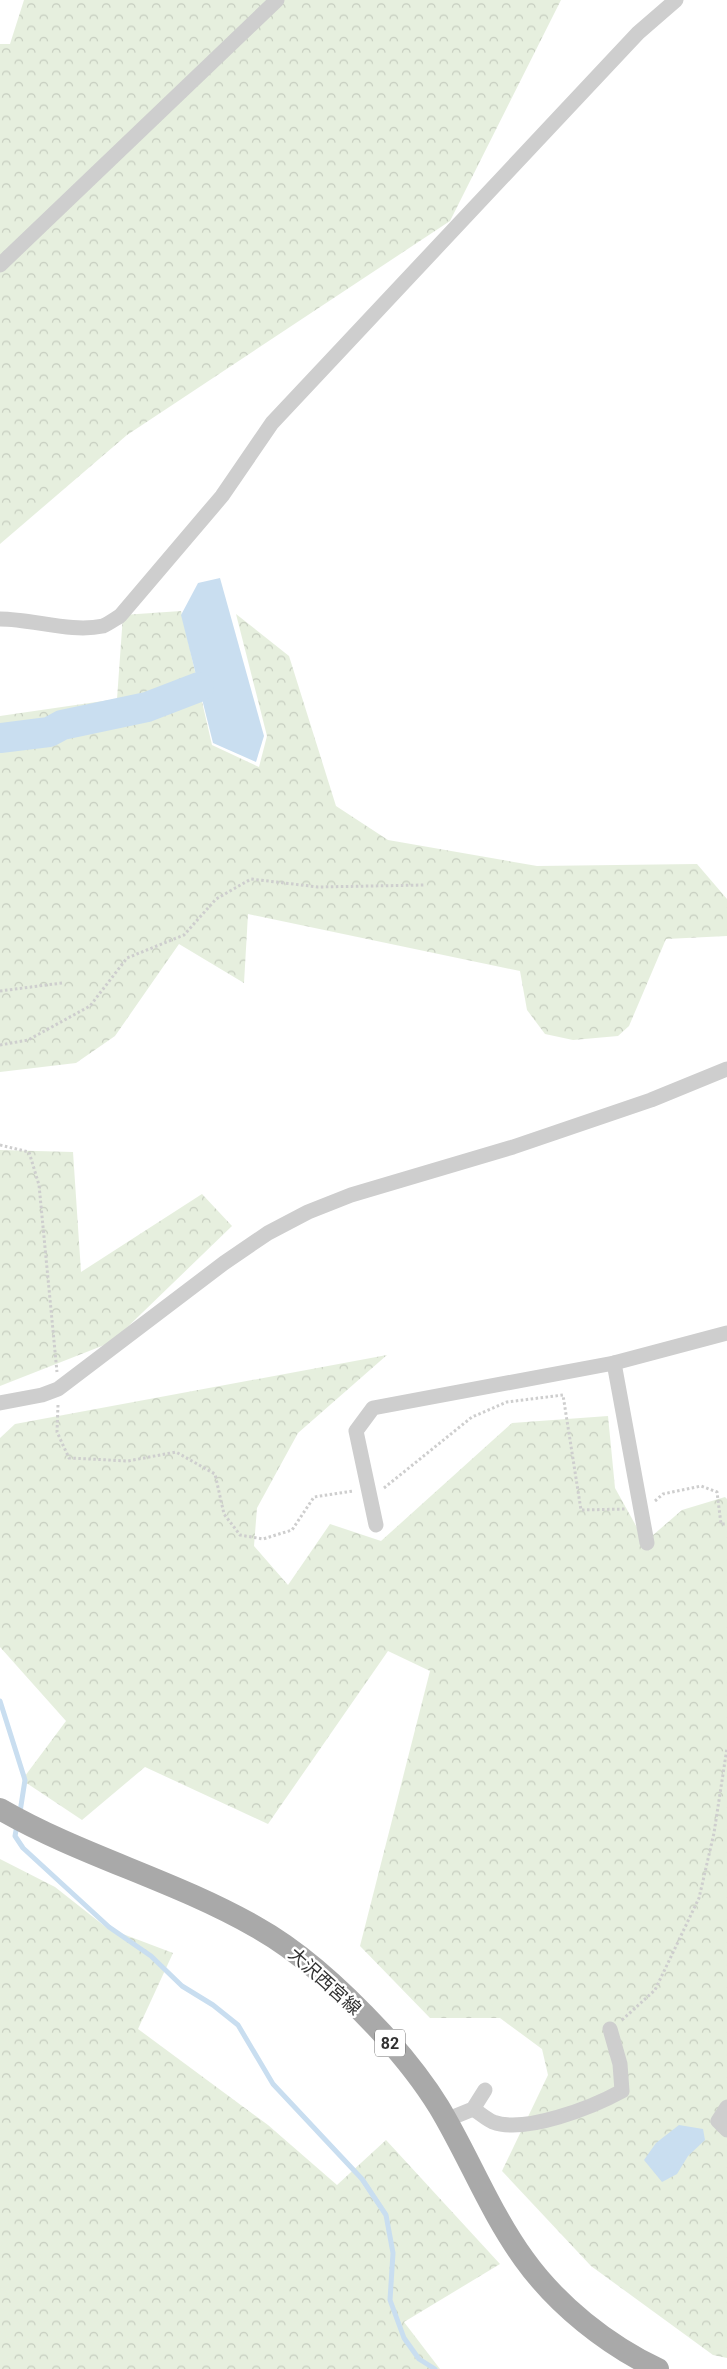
<svg xmlns="http://www.w3.org/2000/svg" width="727" height="2369" viewBox="0 0 727 2369" font-family="Roboto,'Noto Sans JP',sans-serif">
<style>
.forest{fill:url(#forest-crowns)}
.water{fill:#c9def0}
.lines{fill:none;stroke-linecap:round;stroke-linejoin:round}
.stream{stroke:#c9def0;stroke-width:5}
.river{stroke:#c9def0;stroke-width:30}
.path{stroke:#cecece;stroke-width:3;stroke-dasharray:2.5 2.5;stroke-linecap:butt}
.street{stroke:#cecece;stroke-width:15}
.primary{stroke:#a9a9a9;stroke-width:22}
.labels{text-anchor:middle;dominant-baseline:central;stroke-width:5;stroke-linejoin:round;paint-order:stroke}
.shield{fill:#fff;stroke:#6f6f6f;stroke-width:1}
.shield-label{font-size:16px;font-weight:bold;fill:#313131}
.street-label{font-size:18px;fill:#313131;stroke:#fff}
</style>
<defs>
<pattern id="forest-crowns" width="20" height="18" patternUnits="userSpaceOnUse" patternTransform="scale(1.25)"><rect width="20" height="18" fill="#e6efde"/><path d="M2 6a3 3 0 1 1 6 0M12 15a3 3 0 1 1 6 0" fill="none" stroke="#c6cdbf"/></pattern>
</defs>
<rect width="100%" height="100%" fill="#fff"/>
<g class="forest">
<path d="M24,0H561L450,221L127,435L0,544V44H10Z"/>
<path d="M181,611L212,745L259,767L267,736L236,614L289,656L336,806L388,840L537,866L697,864L727,899V936L666,939L629,1026L618,1036L573,1040L545,1034L527,1010L520,971L248,914L244,983L179,944L115,1036L76,1063L0,1072V716L117,699L123,615Z"/>
<path d="M0,1150L73,1152L81,1272L202,1194L232,1226L112,1342L0,1386Z"/>
<path d="M387,1355L298,1433L257,1508L254,1546L288,1585L330,1524L381,1541L512,1423L608,1416L615,1488L645,1542L682,1510L725,1497L727,1499V2358L713,2355L591,2266L502,2171L548,2075L542,2049L500,2018H430L360,1946L430,1671L388,1651L268,1824L145,1767L82,1820L22,1780L66,1721L0,1647V1438L15,1424Z"/>
<path d="M0,1859L55,1887L107,1928L173,1953L138,2029L268,2125L337,2185L386,2140L500,2264L404,2322L440,2369H0Z"/>
</g>
<g class="water">
<path d="M220,578L264,736L256,762L213,743L181,615L198,583Z"/>
<path d="M679,2125L703,2129L705,2140L688,2156L677,2174L662,2182L644,2160L656,2143Z"/>
</g>
<g class="lines">
<g class="stream">
<path d="M0,1701L25,1780L20,1812"/>
<path d="M17,1825L15,1836L23,1848L109,1927L151,1956L182,1986L213,2005L238,2025L273,2084L362,2179L386,2215L393,2253L390,2300L404,2338L419,2359L435,2369"/>
</g>
<path class="river" d="M0,738L49,732L62,725L147,707L199,687"/>
<g class="path">
<path d="M0,991L62,983"/>
<path d="M0,1045L28,1040L90,1006L127,958L184,935L216,899L251,879L318,887L424,885"/>
<path d="M0,1145L29,1152L39,1185L57,1372"/>
<path d="M58,1405L57,1432L69,1458L128,1461L176,1452L215,1474L224,1514L240,1535L263,1539L292,1530L314,1497L353,1491"/>
<path d="M384,1488L472,1417L507,1402L563,1395L581,1510L626,1509"/>
<path d="M655,1501L663,1494L701,1486L717,1492L721,1524H727"/>
<path d="M622,2020L655,1990L699,1898L714,1833L727,1748"/>
</g>
<g class="street">
<path d="M0,265L277,0"/>
<path d="M0,619C33,619 71,633 103,626C108,624 115,619 120,616L222,496L272,423L638,33L676,0"/>
<path d="M614,1363L727,1333"/>
<path d="M0,1403L42,1395L58,1389L224,1263L268,1233L308,1212L351,1195L513,1147L651,1100L727,1069"/>
<path d="M376,1525L356,1431L373,1408L614,1363L647,1543"/>
<path d="M727,2107L718,2121L727,2130"/>
<path d="M473,2109C480,2113 486,2119 493,2122C525,2134 593,2107 622,2091L620,2064L610,2029"/>
<path d="M446,2120L473,2109L485,2090"/>
</g>
<path class="primary" d="M0,1809C81,1856 174,1880 256,1927C303,1953 345,1993 382,2033C402,2055 423,2081 439,2107C469,2157 490,2212 524,2259C557,2305 607,2345 658,2369"/>
</g>
<g class="labels">
<rect class="shield" x="375" y="2029.5" width="30" height="27" rx="4"/>
<g class="shield-label">
<text x="390" y="2043">82</text>
</g>
<g class="street-label">
<text transform="translate(325 1981) rotate(42)">大沢西宮線</text>
</g>
</g>
</svg>
